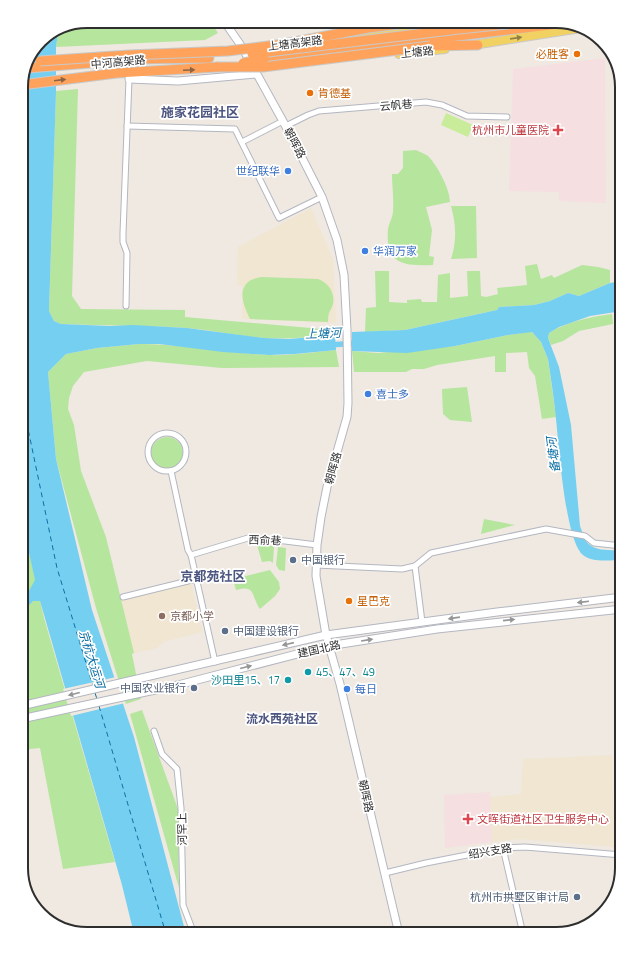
<svg xmlns="http://www.w3.org/2000/svg" width="643" height="955" viewBox="0 0 643 955" font-family="'Titillium Web','Noto Sans SC',sans-serif">
<style>
.education{fill:#f0e6d1}
.medical{fill:#f5dfe0}
.green{fill:#b6e59e}
.pitch{fill:#c9ec9a}
.water{fill:#75cff0}
.pier{fill:#efe9e1}
.lines{fill:none;stroke-linecap:round;stroke-linejoin:round}
.canal{stroke:#75cff0;stroke-width:5.5}
.ferry{stroke:#0d6fa3;stroke-width:1;stroke-dasharray:5 4;stroke-linecap:butt}
.street-casing{stroke:#b4b7c1;stroke-width:7}
.secondary-casing{stroke:#b4b7c1;stroke-width:9}
.primary-casing{stroke:#c9c9c9;stroke-width:10}
.highway-casing{stroke:#c9c9c9;stroke-width:11}
.street{stroke:#fff;stroke-width:5}
.secondary{stroke:#fff;stroke-width:7}
.primary{stroke:#f2d163;stroke-width:8}
.highway{stroke:#ffa35c;stroke-width:9}
.highway-bridge-casing{stroke:#c9c9c9;stroke-width:11;stroke-linecap:butt}
.highway-bridge{stroke:#ffa35c;stroke-width:9}
.oneway{fill:#908048}
.oneway2{fill:#8c6343}
.oneway3{fill:#969696}
.food-dot{fill:#e8710a;stroke:#fff;stroke-width:1.5}
.health-dot{fill:#e0444e;stroke:#fff;stroke-width:1.5}
.shop-dot{fill:#3f7fe0;stroke:#fff;stroke-width:1.5}
.service-dot{fill:#5c6f8a;stroke:#fff;stroke-width:1.5}
.education-dot{fill:#8d6e63;stroke:#fff;stroke-width:1.5}
.culture-dot{fill:#0f9aa8;stroke:#fff;stroke-width:1.5}
.labels{text-anchor:middle;dominant-baseline:central;stroke-width:3.5;stroke-linejoin:round;paint-order:stroke}
.street-label{font-size:11px;fill:#2e2e2e;stroke:#fff}
.food-label{font-size:11px;fill:#c56008;stroke:#fff;text-anchor:start}
.health-label{font-size:11px;fill:#be3a42;stroke:#fff;text-anchor:end}
.shop-label{font-size:11px;fill:#366cbe;stroke:#fff;text-anchor:start}
.service-label{font-size:11px;fill:#4e5e75;stroke:#fff;text-anchor:start}
.education-label{font-size:11px;fill:#785e54;stroke:#fff;text-anchor:start}
.culture-label{font-size:11px;fill:#0d838f;stroke:#fff;text-anchor:start}
.water-label{font-size:12px;font-style:italic;fill:#0d6fa3;stroke:#fff}
.neighbourhood-label{font-size:12px;font-weight:bold;fill:#4d5680;stroke:#fff}
.quarter-label{font-size:13px;font-weight:bold;fill:#4d5680;stroke:#fff}
.rim{fill:none;stroke:#2e2e2e;stroke-width:2}
</style>
<rect width="100%" height="100%" fill="#efe9e1"/>
<g class="education">
<path d="M311,208L333,260L336,323L242,319V286L237,285L238,247Z"/>
<path d="M191,583L202,632L163,642L157,648L134,653L121,600Z"/>
<path d="M612,755L614,847L520,839L492,842L490,797L521,794L523,759Z"/>
</g>
<g class="medical">
<path d="M605,58L606,203L559,201V192L509,191L513,69Z"/>
<path d="M490,792L492,842L445,848L444,795Z"/>
</g>
<g class="green">
<path d="M87,21H210L218,33L205,40L56,47L58,33Z"/>
<path d="M78,89L72,296L81,309L185,310V317L322,329V336C303,338 284,339 264,338C238,336 212,330 186,328C144,325 103,326 61,324L54,321L49,311L56,91Z"/>
<path d="M416,150C420,152 425,154 428,156C437,165 450,189 450,202L426,207L432,230L429,256L434,257L433,265C404,266 385,265 388,229C389,223 393,217 393,211C394,199 392,186 392,174H398L403,168V151Z"/>
<path d="M451,206H476L477,258L451,259C457,241 456,224 451,206Z"/>
<path d="M537,264L541,279L552,275L554,278L582,265L598,267L610,270V283L579,296L568,293L550,301L534,305L499,307L497,310L405,330L365,332L366,308L376,307L375,271H389V302L407,303V300L421,299L422,302H437L438,275L450,273V298L468,296L467,271H480L481,296L486,297L498,294L497,288L527,285L525,266Z"/>
<path d="M261,277L318,279C329,283 335,293 333,304C332,308 330,310 329,313C328,316 328,320 328,322L250,319C245,308 237,292 248,282C251,279 257,278 261,277Z"/>
<path d="M612,314L613,324L579,331L563,341L551,345L548,338L549,333C568,321 590,317 612,314Z"/>
<path d="M528,332H532L541,342L548,359L556,417L542,419L535,376L529,368L527,352L506,353V372H495V356L437,365L424,369H412L406,372H354L352,351L378,353L455,346L508,335Z"/>
<path d="M139,344C183,344 225,353 268,355C291,356 313,352 336,350L339,367L222,368L147,361L84,372L73,386L69,398L68,409L74,425L81,471L106,537L134,653L132,654L141,699L126,704L96,608L56,459L48,372L66,354L97,348Z"/>
<path d="M467,387L472,422L450,420L443,414L442,389Z"/>
<circle cx="167" cy="453" r="16"/>
<path d="M21,516L44,618L115,862L63,869L40,748L21,750Z"/>
<path d="M484,519L515,525L481,534Z"/>
<path d="M257,545L274,546L273,563L270,561L262,562Z"/>
<path d="M278,547L286,548L285,571L279,570L276,565Z"/>
<path d="M270,570L279,582L280,589L275,596L260,609C251,596 256,584 236,590L233,579Z"/>
<path d="M142,710L178,809L179,888L130,714Z"/>
</g>
<path class="pitch" d="M446,113L473,125L468,137L441,125Z"/>
<g class="water">
<path d="M58,33L56,47V92L49,311L54,321L61,324L110,326L133,325L187,328L264,338L289,339L335,335L336,350L295,354L269,355L223,352L159,344H139L97,348L66,354L48,372L56,459L92,610L134,737L186,934H134L122,885L40,601H33L21,613V599L29,591L35,580L21,516V83L40,40Z"/>
<path d="M622,281V311L590,316L559,327L549,333L548,338L559,367L571,425L580,526C582,531 584,537 586,541C594,552 610,550 622,550V560C611,560 592,563 583,555C565,540 559,446 556,419C554,399 551,379 548,359L541,342L532,332L508,335L455,346L407,353L352,351V332L405,330L497,310L499,307L534,305L550,301L568,293L579,296L610,283Z"/>
</g>
<path class="pier" d="M116,677L125,703L71,716L63,689Z"/>
<g class="lines">
<path class="canal" d="M328,345L360,343"/>
<g class="ferry">
<path d="M24,80L25,75"/>
<path d="M24,89L22,353L27,424L57,568L93,686"/>
<path d="M95,693L97,699"/>
<path d="M99,706L166,934"/>
</g>
<g class="street-casing">
<g id="street">
<path d="M365,21L366,30"/>
<path d="M127,126L235,129L279,218L322,197"/>
<path d="M286,126L308,115L319,111L426,102L442,105L467,116L507,117"/>
<path d="M242,142L283,121"/>
<path d="M126,306L127,253L123,242V233L129,79"/>
<circle cx="167" cy="452" r="19"/>
<path d="M171,471L188,550L191,555L215,662"/>
<path d="M191,555L248,538L285,541L317,545"/>
<path d="M316,565L402,569L415,566L431,553L546,529L585,536L594,543L622,546"/>
<path d="M415,566L422,622"/>
<path d="M123,597L196,579"/>
<path d="M154,731L162,754L177,769L181,808L183,905L194,934"/>
<path d="M503,848L523,934"/>
<path d="M385,873L426,863L503,848L525,847L622,855"/>
</g>
</g>
<g class="secondary-casing">
<g id="secondary">
<path d="M224,21L242,47L290,134L322,197L337,240L344,275L347,330L348,403L347,417L327,487L321,517L317,545L316,576L326,635L340,684L399,934"/>
<path d="M129,79L178,81L256,74"/>
<path d="M21,706L326,635L497,612L622,597"/>
<path d="M21,719L178,685L328,646L437,629L622,609"/>
</g>
</g>
<g class="primary-casing">
<g id="primary">
<path d="M353,35L409,28L477,21"/>
<path d="M473,45L581,28"/>
<path d="M399,54L445,49"/>
</g>
</g>
<g class="highway-casing">
<g id="highway">
<path d="M430,46L478,45"/>
<path d="M264,59L567,23"/>
<path d="M28,68L140,59L209,58"/>
<path d="M21,85L117,73L218,67"/>
</g>
</g>
<use href="#street" class="street"/>
<use href="#secondary" class="secondary"/>
<use href="#primary" class="primary"/>
<use href="#highway" class="highway"/>
<g class="highway-bridge-casing">
<g id="highway-bridge">
<path d="M252,54L459,29L535,21"/>
<path d="M40,61L129,55L228,51L284,44L368,28L422,21"/>
<path d="M243,63L264,59"/>
<path d="M218,67H263L430,46"/>
</g>
</g>
<use href="#highway-bridge" class="highway-bridge"/>
</g>
<defs><path id="oneway-solid" d="M-6-.8H1V-3.2L6.5 0L1 3.2V.8H-6Z"/></defs>
<use class="oneway" href="#oneway-solid" transform="translate(516 38) rotate(-8)"/>
<g class="oneway2">
<use href="#oneway-solid" transform="translate(189 70) rotate(-2)"/>
<use href="#oneway-solid" transform="translate(60 80) rotate(-7)"/>
</g>
<g class="oneway3">
<use href="#oneway-solid" transform="translate(583 602) rotate(173)"/>
<use href="#oneway-solid" transform="translate(454 618) rotate(172)"/>
<use href="#oneway-solid" transform="translate(509 620) rotate(-6)"/>
<use href="#oneway-solid" transform="translate(367 640) rotate(-9)"/>
<use href="#oneway-solid" transform="translate(288 644) rotate(167)"/>
<use href="#oneway-solid" transform="translate(246 667) rotate(-14)"/>
<use href="#oneway-solid" transform="translate(74 694) rotate(166)"/>
</g>
<g class="food-dot">
<circle cx="577" cy="54" r="4"/>
<circle cx="310" cy="93" r="4"/>
<circle cx="349" cy="601" r="4"/>
</g>
<g class="health-dot">
<path d="M556 124h4v4h4v4h-4v4h-4v-4h-4v-4h4z"/>
<path d="M466 813h4v4h4v4h-4v4h-4v-4h-4v-4h4z"/>
</g>
<g class="shop-dot">
<circle cx="288" cy="171" r="4"/>
<circle cx="365" cy="251" r="4"/>
<circle cx="368" cy="394" r="4"/>
<circle cx="347" cy="689" r="4"/>
</g>
<g class="service-dot">
<circle cx="293" cy="560" r="4"/>
<circle cx="225" cy="631" r="4"/>
<circle cx="194" cy="688" r="4"/>
<circle cx="577" cy="897" r="4"/>
</g>
<circle class="education-dot" cx="162" cy="616" r="4"/>
<g class="culture-dot">
<circle cx="308" cy="672" r="4"/>
<circle cx="288" cy="680" r="4"/>
</g>
<g class="labels">
<g class="street-label">
<text transform="translate(295 43) rotate(-7)">上塘高架路</text>
<text transform="translate(417 52) rotate(-6)">上塘路</text>
<text transform="translate(118 62) rotate(-5)">中河高架路</text>
<text transform="translate(396 105) rotate(-5)">云帆巷</text>
<text transform="translate(295 143) rotate(62)">朝晖路</text>
<text transform="translate(333 468) rotate(-74)">朝晖路</text>
<text transform="translate(265 540) rotate(2)">西俞巷</text>
<text transform="translate(319 649) rotate(-13)">建国北路</text>
<text transform="translate(366 796) rotate(77)">朝晖路</text>
<text transform="translate(182 829) rotate(-91)">河罕上</text>
<text transform="translate(490 851) rotate(-9)">绍兴支路</text>
</g>
<g class="food-label">
<text x="569" y="54" text-anchor="end">必胜客</text>
<text x="318" y="93">肯德基</text>
<text x="357" y="601">星巴克</text>
</g>
<g class="health-label">
<text x="549" y="130">杭州市儿童医院</text>
<text x="477" y="819" text-anchor="start">文晖街道社区卫生服务中心</text>
</g>
<g class="shop-label">
<text x="280" y="171" text-anchor="end">世纪联华</text>
<text x="373" y="251">华润万家</text>
<text x="376" y="394">喜士多</text>
<text x="355" y="689">每日</text>
</g>
<g class="service-label">
<text x="301" y="560">中国银行</text>
<text x="233" y="631">中国建设银行</text>
<text x="186" y="688" text-anchor="end">中国农业银行</text>
<text x="569" y="897" text-anchor="end">杭州市拱墅区审计局</text>
</g>
<g class="education-label">
<text x="170" y="616">京都小学</text>
</g>
<g class="culture-label">
<text x="316" y="672">45、47、49</text>
<text x="280" y="680" text-anchor="end">沙田里15、17</text>
</g>
<g class="water-label">
<text transform="translate(323 333) rotate(-2)">上塘河</text>
<text transform="translate(553 455) rotate(-97)">备塘河</text>
<text transform="translate(92 659) rotate(73)">京杭大运河</text>
</g>
<g class="neighbourhood-label">
<text x="282" y="718">流水西苑社区</text>
</g>
<g class="quarter-label">
<text x="200" y="112">施家花园社区</text>
<text x="213" y="576">京都苑社区</text>
</g>
</g>
<path d="M0 0H643V955H0ZM87 28H556A59 59 0 0 1 615 87V868A59 59 0 0 1 556 927H87A59 59 0 0 1 28 868V87A59 59 0 0 1 87 28Z" fill="#fff" fill-rule="evenodd"/>
<path class="rim" d="M87 28H556A59 59 0 0 1 615 87V868A59 59 0 0 1 556 927H87A59 59 0 0 1 28 868V87A59 59 0 0 1 87 28Z"/>
</svg>
